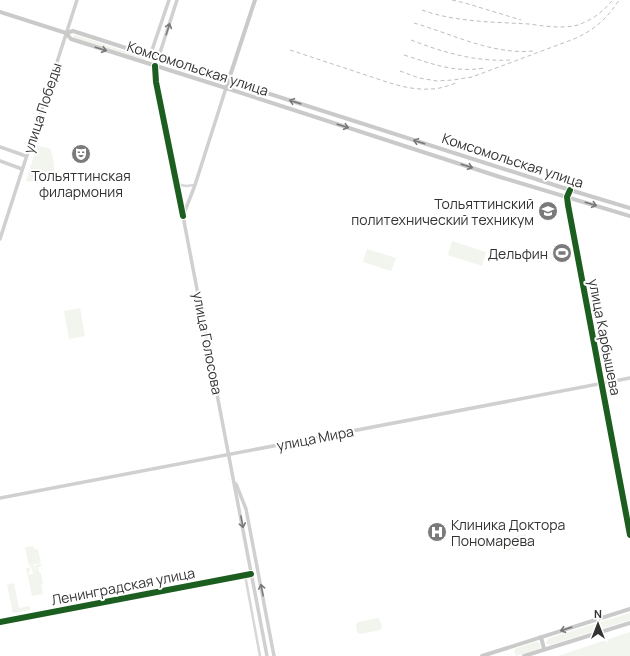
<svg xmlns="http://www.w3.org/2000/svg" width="630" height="656" viewBox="0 0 630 656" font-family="Manrope,sans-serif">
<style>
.green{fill:#f1f5ed}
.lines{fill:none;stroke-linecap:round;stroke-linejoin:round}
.street{stroke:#d7d7d7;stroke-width:2.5}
.secondary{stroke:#d0d0d0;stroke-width:3.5}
.primary{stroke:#cacaca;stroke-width:4}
.rail{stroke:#bebebe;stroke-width:1;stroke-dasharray:4 3;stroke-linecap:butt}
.cycleway-casing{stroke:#fff;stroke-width:8}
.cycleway{stroke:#1b5e20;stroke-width:6}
.oneway{stroke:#7a7a7a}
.oneway2{stroke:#777}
.labels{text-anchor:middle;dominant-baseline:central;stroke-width:4;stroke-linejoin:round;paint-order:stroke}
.street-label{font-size:14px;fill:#333;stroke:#fff}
.poi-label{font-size:14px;fill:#333;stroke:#fff;text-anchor:end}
</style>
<rect width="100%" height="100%" fill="#fff"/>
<g class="green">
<path d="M73,35H76L145,58L144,61L74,38Z"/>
<path d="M37,146L49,148L51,150C54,163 59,177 42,180C36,181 31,182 26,181Z"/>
<path d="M452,241L486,252L482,266L448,255Z"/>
<path d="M367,249L396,258L391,271L363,262Z"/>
<path d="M80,308L85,336L69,339L64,311Z"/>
<path d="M526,534L528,546L503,552L500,539Z"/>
<path d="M33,546L34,549H36L38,550L41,563L30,565L29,566L25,547Z"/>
<path d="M41,564L42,566V570L41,571V569L42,568V566L38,567L39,572H40L41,573L43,584H41L43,594L32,596L26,568H30V571H29V575L33,574L32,569L30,566L34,565L36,574L35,565Z"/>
<path d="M14,583L19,608L30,606V610L13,613L7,585Z"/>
<path d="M630,613V620L550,645L546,643L547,640L549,638Z"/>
<path d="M378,618H379L382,627L380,630L361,634C356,634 357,630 356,625L358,622Z"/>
<path d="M630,632V656H558Z"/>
<path d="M535,642H538L540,644V647L539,649L516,656L514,649Z"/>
</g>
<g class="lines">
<g class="street">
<path d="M155,66L156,82L183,216"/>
<path d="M177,184L186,186L195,185"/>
<path d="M245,575L260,656"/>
</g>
<g class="secondary">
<path d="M150,56L169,0"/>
<path d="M158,59L177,0"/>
<path d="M226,88L195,185L183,216L267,656"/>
<path d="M0,147L26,156"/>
<path d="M0,161L22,169"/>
<path d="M570,190L567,197L568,205L630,535"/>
<path d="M0,239L77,0"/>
<path d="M236,484L246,509L274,656"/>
<path d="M0,498L630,378"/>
<path d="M0,622L251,574"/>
</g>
<g class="primary">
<path d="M0,12L66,33L73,31L570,190L630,208"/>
<path d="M66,33L71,39L226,88L500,177L630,216"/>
<path d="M226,88L255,0"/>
<path d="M541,637L544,649"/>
<path d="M482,656L630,609"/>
<path d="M524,656L630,623"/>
</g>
<g class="rail">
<path d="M452,0L465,3L521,20"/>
<path d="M422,10C455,22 493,22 529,24C544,26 562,29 578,25C586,22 596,17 602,11C606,8 609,4 613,0"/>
<path d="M414,23C452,34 493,55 533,51"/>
<path d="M411,40C442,52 475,62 510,60"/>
<path d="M290,50L390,83C403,87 417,90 431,89C439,89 448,86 456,83"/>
<path d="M404,55C433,64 454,73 484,68"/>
<path d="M400,71L419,78L437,81L453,80L472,77L574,39C594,30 607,19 619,0"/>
</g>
<g class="cycleway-casing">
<g id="cycleway">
<path d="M155,66L156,82L183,216"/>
<path d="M570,190L567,197L568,205L630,535"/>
<path d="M0,622L251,574"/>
</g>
</g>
<use href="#cycleway" class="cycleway"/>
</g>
<defs><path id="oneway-shaft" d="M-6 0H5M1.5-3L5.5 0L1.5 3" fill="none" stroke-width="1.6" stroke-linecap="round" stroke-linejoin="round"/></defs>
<g class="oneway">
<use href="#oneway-shaft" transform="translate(168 29) rotate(-72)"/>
<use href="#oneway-shaft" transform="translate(242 522) rotate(79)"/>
<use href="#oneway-shaft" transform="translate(262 590) rotate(-101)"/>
</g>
<g class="oneway2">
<use href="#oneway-shaft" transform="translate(101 49) rotate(18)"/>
<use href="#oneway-shaft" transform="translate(295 102) rotate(-162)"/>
<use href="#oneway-shaft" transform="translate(343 126) rotate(18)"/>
<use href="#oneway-shaft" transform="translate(419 142) rotate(-162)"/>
<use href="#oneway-shaft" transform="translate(467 166) rotate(18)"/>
<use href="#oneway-shaft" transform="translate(591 204) rotate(17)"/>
<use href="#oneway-shaft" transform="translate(566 629) rotate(162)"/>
</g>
<defs>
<g id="theatre-disc" transform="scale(1)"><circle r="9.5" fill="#7a7a7a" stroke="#fff"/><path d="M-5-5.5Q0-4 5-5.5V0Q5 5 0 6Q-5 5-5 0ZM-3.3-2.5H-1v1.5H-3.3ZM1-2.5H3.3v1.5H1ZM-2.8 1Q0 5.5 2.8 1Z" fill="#fff"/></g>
<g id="university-disc" transform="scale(1)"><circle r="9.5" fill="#7a7a7a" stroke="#fff"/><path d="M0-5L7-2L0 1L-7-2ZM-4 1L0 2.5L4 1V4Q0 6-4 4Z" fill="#fff"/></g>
<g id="stadium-disc" transform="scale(1)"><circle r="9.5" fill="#7a7a7a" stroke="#fff"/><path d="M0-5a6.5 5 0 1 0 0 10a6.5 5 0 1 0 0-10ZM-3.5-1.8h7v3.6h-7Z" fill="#fff"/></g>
<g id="hospital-disc" transform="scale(1)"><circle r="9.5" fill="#7a7a7a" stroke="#fff"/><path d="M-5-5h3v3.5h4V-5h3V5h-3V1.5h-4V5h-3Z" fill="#fff"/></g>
</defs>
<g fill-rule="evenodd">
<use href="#theatre-disc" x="81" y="154"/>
<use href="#university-disc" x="548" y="211"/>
<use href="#stadium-disc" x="562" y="253"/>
<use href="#hospital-disc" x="437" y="532"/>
</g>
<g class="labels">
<g class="street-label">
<text transform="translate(198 68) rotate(18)">Комсомольская улица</text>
<text transform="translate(42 108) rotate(-72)">улица Победы</text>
<text transform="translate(513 160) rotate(18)">Комсомольская улица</text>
<text transform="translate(605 337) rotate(79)">улица Карбышева</text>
<text transform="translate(208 343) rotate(79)">улица Голосова</text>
<text transform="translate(315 438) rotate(-11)">улица Мира</text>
<text transform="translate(123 586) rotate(-11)">Ленинградская улица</text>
</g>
<g class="poi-label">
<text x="81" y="175" text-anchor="middle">Тольяттинская<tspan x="81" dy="16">филармония</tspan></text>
<text x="534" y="203">Тольяттинский<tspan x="534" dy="16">политехнический техникум</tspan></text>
<text x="548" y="253">Дельфин</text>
<text x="451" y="524" text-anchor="start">Клиника Доктора<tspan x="451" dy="16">Пономарева</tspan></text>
</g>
</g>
<g transform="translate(598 624)" stroke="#ffffff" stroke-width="3" paint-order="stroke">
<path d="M0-3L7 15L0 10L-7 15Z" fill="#333333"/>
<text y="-6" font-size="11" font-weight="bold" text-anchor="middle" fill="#333333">N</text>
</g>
</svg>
